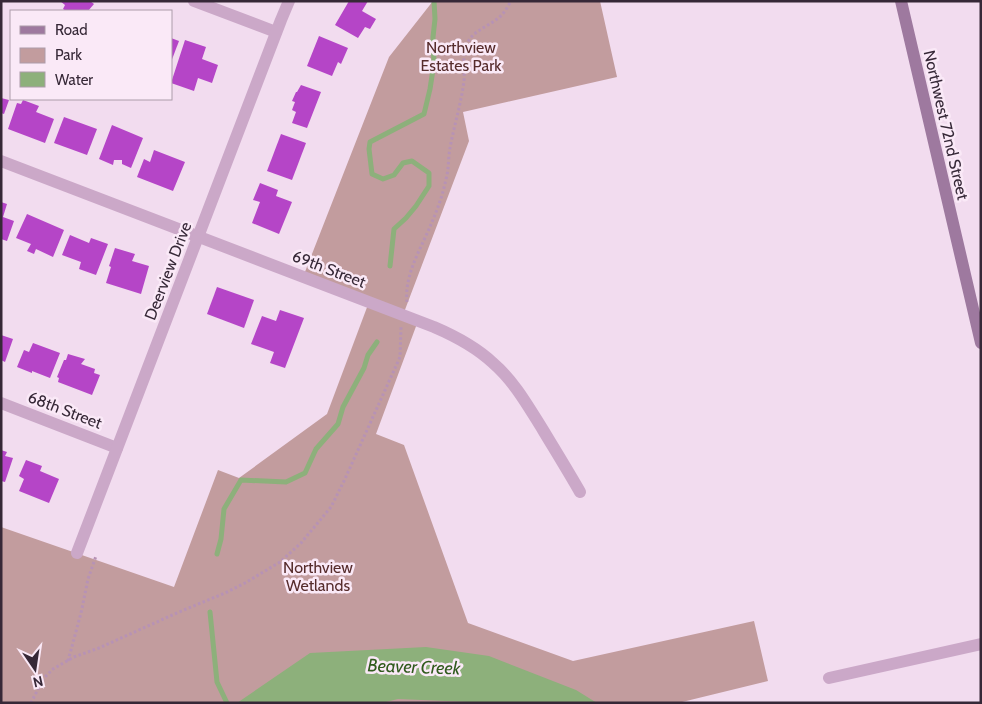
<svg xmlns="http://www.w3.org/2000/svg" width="982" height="704" viewBox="0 0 982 704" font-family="Cabin,sans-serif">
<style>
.green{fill:#c29c9e}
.water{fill:#8db07b}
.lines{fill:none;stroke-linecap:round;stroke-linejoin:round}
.stream{stroke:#8db07b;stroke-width:5}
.building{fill:#b545c7}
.path{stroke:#b792b5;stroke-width:3;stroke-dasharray:2.5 2.5;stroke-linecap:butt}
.street{stroke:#cba8c8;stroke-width:12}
.secondary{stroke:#9e799f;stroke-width:12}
.labels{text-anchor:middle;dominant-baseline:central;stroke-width:5;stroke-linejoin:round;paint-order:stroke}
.park-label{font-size:16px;fill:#562c2c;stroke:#fae9f7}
.street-label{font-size:16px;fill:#362837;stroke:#fae9f7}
.water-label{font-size:18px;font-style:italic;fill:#305a1d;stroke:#fae9f7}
</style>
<rect width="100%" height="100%" fill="#f2dcef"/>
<path class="green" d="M433,1H600L617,77L463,112L469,141L403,315L418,321L376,434L404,445L468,623L573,661L754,621L768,681L678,703H1V527L174,587L218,470L239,478L327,414L369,302L303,277L389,57Z"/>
<path class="water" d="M426,647L489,656L576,690L597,703H492L398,699L382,703H237L310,653Z"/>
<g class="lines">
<g class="stream">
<path d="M390,266L394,229L406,218L416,206L429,186V173L412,161L403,163L394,175L383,179L372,174L369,149L370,142L424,114L430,89L434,63L433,37L435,19L434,1"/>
<path d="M217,554L221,539L224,509L241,480L286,482L305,473L316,449L338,424L343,407L364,368L368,355L377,342"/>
<path d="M210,612L217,682L227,703"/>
</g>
</g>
<g class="building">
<path d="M60,1H90L94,4L88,11H66L63,9L65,5Z"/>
<path d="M349,1H368L362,11L376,19L370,29L365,27L358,38L335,25Z"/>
<path d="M319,36L348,48L341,64L338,62L332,76L307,66Z"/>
<path d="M171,38L179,41L171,62Z"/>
<path d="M185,40L206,47L202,59L218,65L212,83L198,78L194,91L171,83Z"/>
<path d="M301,85L321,92L307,128L292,123L296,112L292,110L295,102L292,101L296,92H297Z"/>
<path d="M1,98L9,100L4,114L1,113Z"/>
<path d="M23,100L39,106L36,112L54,119L45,143L8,129L17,103L21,104Z"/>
<path d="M64,117L97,129L87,155L54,143Z"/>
<path d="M112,125L143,138L131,168L122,164V160H114L113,165L99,159Z"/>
<path d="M281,134L306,143L292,180L267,171Z"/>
<path d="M154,150L185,162L173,191L137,177L144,159L150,162Z"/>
<path d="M260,183L278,190L276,196L292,202L279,234L252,223L260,202L253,200Z"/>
<path d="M1,202L7,204L3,217L14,221L7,241L1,239Z"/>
<path d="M27,214L64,230L53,257L36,249L34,254L27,251L31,244L16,238Z"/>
<path d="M70,235L89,243L91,238L108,244L96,275L79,269L81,262L62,255Z"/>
<path d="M115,248L135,254L132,261L149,266L141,294L106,283L111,267L109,266Z"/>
<path d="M217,287L254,300L244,328L207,314Z"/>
<path d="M280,310L304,318L285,368L270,363L274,352L251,344L262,316L276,321Z"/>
<path d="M1,335L13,339L5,362L1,360Z"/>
<path d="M33,343L60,353L50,378L32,371V373L17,367L24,350L29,352Z"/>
<path d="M68,354L85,359L81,364L95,369L94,373L100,375L92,395L58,382L59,378L57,377L64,360H66Z"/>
<path d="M1,450L7,452L5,456L13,458L5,482L1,481Z"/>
<path d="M26,460L42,466L40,471L59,479L49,503L19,491L24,479L19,476Z"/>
</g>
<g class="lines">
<g class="path">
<path d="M407,302C404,274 422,247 432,222C438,208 443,194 446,179C449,169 448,158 450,148C454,126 461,104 464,81C465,67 461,54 469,40C476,30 488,26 497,19C503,15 507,8 511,1"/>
<path d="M68,661L81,613L88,579L96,556"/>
<path d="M31,703L43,679L53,669L74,657L99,648L179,612L225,593L245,583L280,562L301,543L331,507L344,481L400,357L401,327"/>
</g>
<g class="street">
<path d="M194,1L276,32"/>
<path d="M1,161L434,327C455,336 476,347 493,363C514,381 528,406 543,430C555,450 568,471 580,492"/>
<path d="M1,403L117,448"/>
<path d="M77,553L281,20L289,1"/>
<path d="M829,678L981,644"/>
</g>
<path class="secondary" d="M901,1L981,343"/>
</g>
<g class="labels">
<g class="park-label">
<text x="461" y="47">Northview<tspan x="461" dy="18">Estates Park</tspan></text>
<text x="318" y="567">Northview<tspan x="318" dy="18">Wetlands</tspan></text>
</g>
<g class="street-label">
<text transform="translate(946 125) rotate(77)">Northwest 72nd Street</text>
<text transform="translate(329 269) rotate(21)">69th Street</text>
<text transform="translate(168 271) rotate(-69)">Deerview Drive</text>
<text transform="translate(65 410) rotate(21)">68th Street</text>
</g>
<g class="water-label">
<text transform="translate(414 667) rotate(2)">Beaver Creek</text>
</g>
</g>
<rect width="982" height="704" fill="none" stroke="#362837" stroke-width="5"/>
<rect x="10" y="10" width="162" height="90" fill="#fae9f7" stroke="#ac9caa"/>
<rect x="20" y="26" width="25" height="8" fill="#9e799f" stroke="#ac9caa"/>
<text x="55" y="35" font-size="15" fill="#362837">Road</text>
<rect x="20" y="48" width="25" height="15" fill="#c29c9e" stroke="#ac9caa"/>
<text x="55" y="60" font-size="15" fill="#362837">Park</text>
<rect x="20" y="72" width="25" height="15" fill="#8db07b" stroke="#ac9caa"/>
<text x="55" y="85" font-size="15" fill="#362837">Water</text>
<g transform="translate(35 669) rotate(167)" stroke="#fae9f7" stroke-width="4" paint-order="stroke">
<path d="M0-4L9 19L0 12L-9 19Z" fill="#362837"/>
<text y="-8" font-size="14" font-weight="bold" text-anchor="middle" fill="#362837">N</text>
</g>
</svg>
